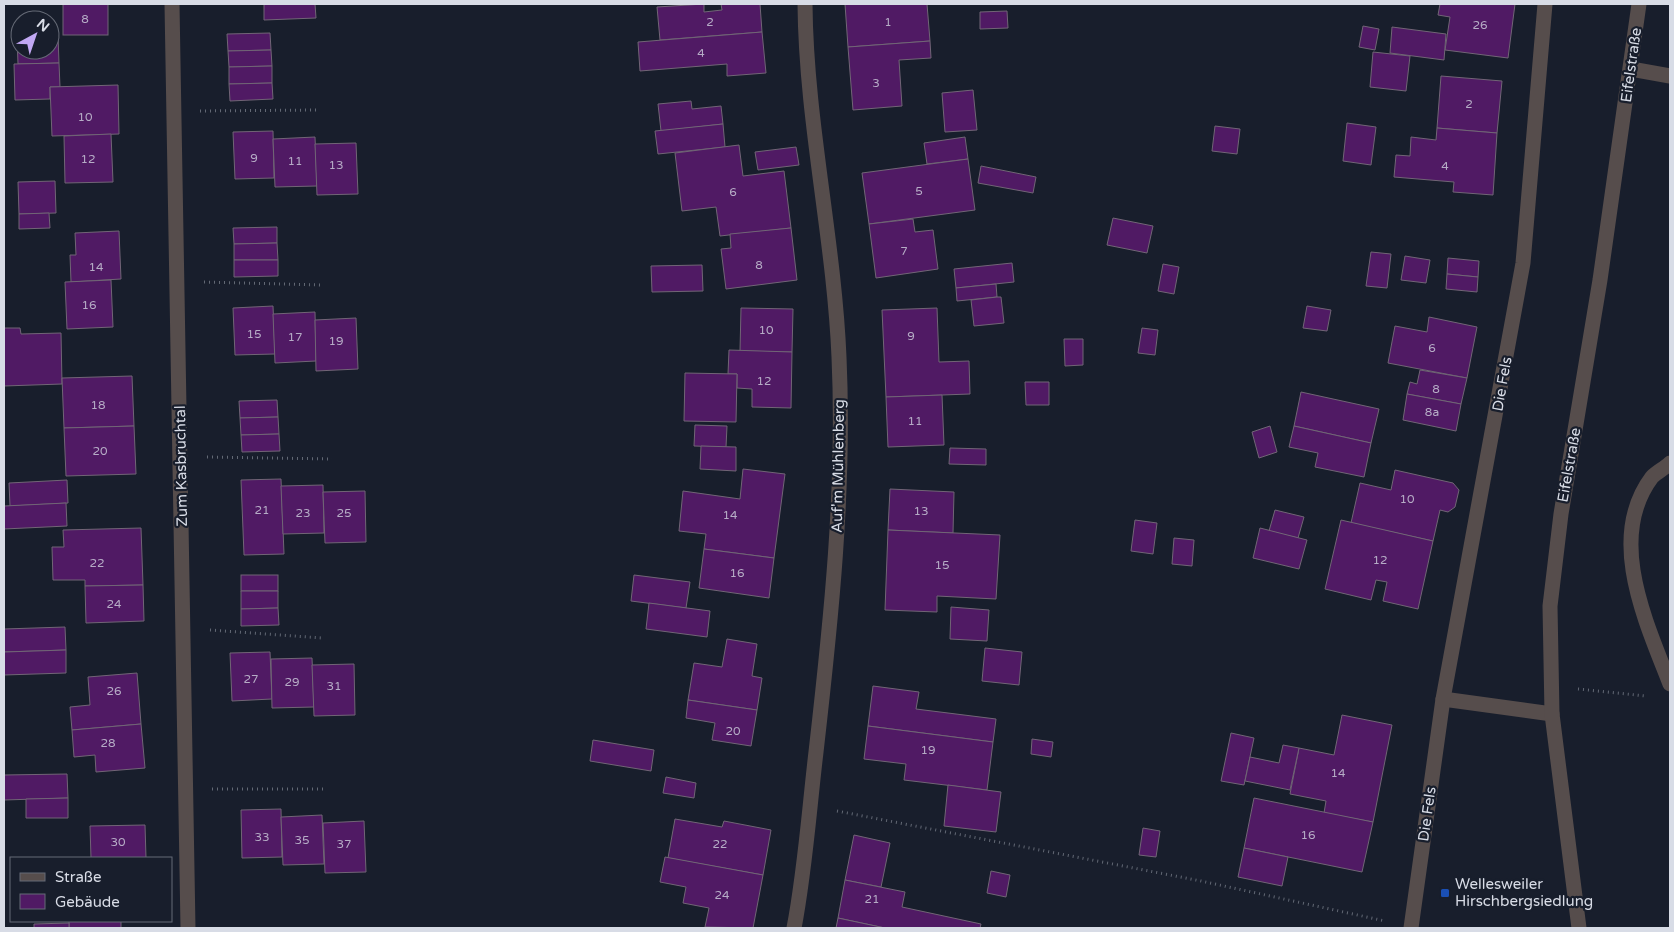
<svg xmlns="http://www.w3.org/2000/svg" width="1674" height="932" viewBox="0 0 1674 932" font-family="'Varela Round',sans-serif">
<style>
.building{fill:#501a64;stroke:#716576}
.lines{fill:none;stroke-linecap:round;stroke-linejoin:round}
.path{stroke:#636975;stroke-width:3;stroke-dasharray:1 4;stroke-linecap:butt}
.lane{stroke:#564d4c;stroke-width:15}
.street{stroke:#564d4c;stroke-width:15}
.transit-dot{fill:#1a4fb4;stroke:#181e2c;stroke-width:2}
.labels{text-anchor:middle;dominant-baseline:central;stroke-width:4.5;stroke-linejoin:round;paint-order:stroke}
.number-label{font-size:12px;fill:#b6acc6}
.street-label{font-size:15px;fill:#d8dce6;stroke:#181e2c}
.poi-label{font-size:15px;fill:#d8dce6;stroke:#181e2c;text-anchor:start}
</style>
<rect width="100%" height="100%" fill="#181e2c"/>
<g class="building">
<rect x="63" y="4" width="45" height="31"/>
<path d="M264,4H315L316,18L264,20Z"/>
<path d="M704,4V12L722,10L721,4H760L762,32L660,40L657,7Z"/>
<path d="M845,4H927L930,41L848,47Z"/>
<path d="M1440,4H1515L1508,58L1445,50L1450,17L1438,15Z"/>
<path d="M1007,11L1008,28L980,29V12Z"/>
<path d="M1363,26L1379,29L1375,50L1359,47Z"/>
<path d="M1392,27L1446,34L1444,60L1390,53Z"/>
<path d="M762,32L766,73L727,76V64L640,71L638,42Z"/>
<path d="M270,33L271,50L228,51L227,34Z"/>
<path d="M50,35H58L59,63L18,64L17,36H20V50H50Z"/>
<path d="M930,41L931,58L899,60L902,106L853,110L848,47Z"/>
<path d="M271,50L272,66L229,67L228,51Z"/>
<path d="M1373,52L1410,56L1406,91L1370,87Z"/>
<path d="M59,63L60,87H50V99L15,100L14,64Z"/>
<path d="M272,66V83L229,84V67Z"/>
<path d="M1441,76L1502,81L1497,133L1437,128Z"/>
<path d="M272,83L273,99L230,101L229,84Z"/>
<path d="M118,85L119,134L52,136L50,87Z"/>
<path d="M973,90L977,130L945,132L942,93Z"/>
<path d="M691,101L692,109L721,106L723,124L661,131L658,104Z"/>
<path d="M1347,123L1376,127L1371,165L1343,161Z"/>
<path d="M723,124L725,147L658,154L655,131Z"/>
<path d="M1215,126L1240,129L1237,154L1212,151Z"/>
<path d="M1437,128L1497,133L1493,195L1453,192L1454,182L1394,177L1396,155L1410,156L1411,137L1436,140Z"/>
<path d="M273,131L274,178L235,179L233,132Z"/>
<path d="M111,134L113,182L65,183L64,136Z"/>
<path d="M315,137L317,186L275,187L273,139Z"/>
<path d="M965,137L968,159L927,164L924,143Z"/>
<path d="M356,143L358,194L317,195L315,144Z"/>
<path d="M739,145L743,176L784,171L791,228L720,236L716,207L682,211L675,153Z"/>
<path d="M796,147L799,165L758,170L755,152Z"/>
<path d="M968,159L975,210L869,224L862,173Z"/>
<path d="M981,166L1036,177L1033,193L978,183Z"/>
<path d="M55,181L56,213L19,214L18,182Z"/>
<path d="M49,213L50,228L19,229V214Z"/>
<path d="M1113,218L1153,226L1147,253L1107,245Z"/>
<path d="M913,219L915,232L933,230L938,269L876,278L869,224Z"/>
<path d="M277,227V243L234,244L233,228Z"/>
<path d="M791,228L797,280L726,289L721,249L731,248L730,234Z"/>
<path d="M119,231L121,279L71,282L70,255H76L75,233Z"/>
<path d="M277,243L278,260H234V244Z"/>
<path d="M1371,252L1391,254L1387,288L1366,286Z"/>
<path d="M1405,256L1430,260L1426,283L1401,280Z"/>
<path d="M1448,258L1479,261L1478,277L1447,274Z"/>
<path d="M234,260H278V276L234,277Z"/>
<path d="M1012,263L1014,282L956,288L954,269Z"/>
<path d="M1163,264L1179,267L1174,294L1158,291Z"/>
<path d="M702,265L703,291L652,292L651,266Z"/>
<path d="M1447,274L1478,277L1477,292L1446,289Z"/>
<path d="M111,280L113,327L67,329L65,282Z"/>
<path d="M996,284L997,297L957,301L956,288Z"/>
<path d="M997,297H1001L1004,323L974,326L971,300Z"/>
<path d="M273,306L275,354L235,355L233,308Z"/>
<path d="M1307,306L1331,310L1327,331L1303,328Z"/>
<path d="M741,308L793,309L792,352L740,351Z"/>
<path d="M937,308L939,362L969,361L970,394L886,397L882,310Z"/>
<path d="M315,312L316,361L275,363L273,314Z"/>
<path d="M1429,317L1477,327L1467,378L1388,363L1395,326L1427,332Z"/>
<path d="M356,318L358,369L316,371L315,320Z"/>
<path d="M4,328H20L21,334L61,333L62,384L4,386Z"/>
<path d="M1142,328L1158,330L1155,355L1138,353Z"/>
<path d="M1064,339H1083V365L1065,366Z"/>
<path d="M729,350L792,352L791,408L752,407V389L737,388V374H728Z"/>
<path d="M1420,370L1467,378L1461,404L1407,394L1410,382L1417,384Z"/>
<path d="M685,373L737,374L736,422L684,421Z"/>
<path d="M132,376L134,426L64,428L62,378Z"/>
<path d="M1025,382H1049V405H1026Z"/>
<path d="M1301,392L1379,409L1371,443L1294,426Z"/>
<path d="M1407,394L1461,404L1456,431L1403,420Z"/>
<path d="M942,395L944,445L888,447L886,397Z"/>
<path d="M277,400L278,417L240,418L239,401Z"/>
<path d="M278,417L279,434L241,435L240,418Z"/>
<path d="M695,425L727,426L726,447L694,446Z"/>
<path d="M134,426L136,474L66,476L64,428Z"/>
<path d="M1270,426L1277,452L1259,458L1252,432Z"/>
<path d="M1294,426L1371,443L1364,477L1315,467L1318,453L1289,447Z"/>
<path d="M279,434L280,451L242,452L241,435Z"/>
<path d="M701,446L736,447V471L700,469Z"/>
<path d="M950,448L986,449V465L949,464Z"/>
<path d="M743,469L785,474L774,558L704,549L706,534L679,531L683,491L740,499Z"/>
<path d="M1395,470L1453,483L1459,490L1455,507L1448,512L1440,510L1433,541L1351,523L1360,483L1391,490Z"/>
<path d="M281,479L284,554L244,555L241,480Z"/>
<path d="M67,480L68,503L10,506L9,483Z"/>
<path d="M323,485L324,533L283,534L281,486Z"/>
<path d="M890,489L954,492L953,533L888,530Z"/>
<path d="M365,491L366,542L325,543L323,492Z"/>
<path d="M66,503L67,526L4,529V506Z"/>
<path d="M1275,510L1304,517L1298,538L1269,531Z"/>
<path d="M1135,520L1157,523L1153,554L1131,551Z"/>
<path d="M1341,520L1433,541L1418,609L1383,601L1387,582L1376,580L1371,600L1325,589Z"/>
<path d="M141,528L143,585L85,586V580H53L52,547H64L63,530Z"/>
<path d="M1260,528L1307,540L1299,569L1253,558Z"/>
<path d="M888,530L1000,535L996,599L937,596V612L885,610Z"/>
<path d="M1174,538L1194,540L1192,566L1172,564Z"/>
<path d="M704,549L774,558L769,598L699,588Z"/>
<rect x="241" y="575" width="37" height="16"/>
<path d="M634,575L690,582L686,608L631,601Z"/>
<path d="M143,585L144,621L86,623L85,586Z"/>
<path d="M241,591H278V608L241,609Z"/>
<path d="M649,603L710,611L707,637L646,629Z"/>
<path d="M951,607L989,610L987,641L950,639Z"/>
<path d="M278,608L279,625L241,626V609Z"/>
<path d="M65,627L66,650L4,652V629Z"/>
<path d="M727,639L757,644L752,676L762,678L757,710L688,700L694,663L722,667Z"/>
<path d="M985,648L1022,652L1019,685L982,681Z"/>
<path d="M66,650V673L4,675V652Z"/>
<path d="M270,652L272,699L232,701L230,653Z"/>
<path d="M312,658L314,707L272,708L271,659Z"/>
<path d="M354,664L355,715L314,716L312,665Z"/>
<path d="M137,673L141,724L72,730L70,707L90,705L88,677Z"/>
<path d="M873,686L919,692L916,709L996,719L993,742L868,726Z"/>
<path d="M688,700L757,710L751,746L712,740L715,723L686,718Z"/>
<path d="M1342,715L1392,725L1373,822L1324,813L1326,801L1290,794L1299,748L1334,755Z"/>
<path d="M141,724L145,768L96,772L95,755L74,757L72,730Z"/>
<path d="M868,726L993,742L987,790L904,780L906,764L864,759Z"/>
<path d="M1231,733L1254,738L1244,785L1221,781Z"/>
<path d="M1032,739L1053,742L1051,757L1031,754Z"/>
<path d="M593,740L654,750L651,771L590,761Z"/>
<path d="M1283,745L1299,748L1290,790L1245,781L1250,757L1279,763Z"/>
<path d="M67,774L68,798L4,800V775Z"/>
<path d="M666,777L696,783L694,798L663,793Z"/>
<path d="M948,785L1001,792L996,832L944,826Z"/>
<path d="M68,798V818H26V799Z"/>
<path d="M1254,798L1373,822L1362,872L1244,848Z"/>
<path d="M281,809L282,857L242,858L241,810Z"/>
<path d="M322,815L324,864L283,865L281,817Z"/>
<path d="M675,819L722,827L724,821L771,830L763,875L668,858Z"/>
<path d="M364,821L366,872L325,873L323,823Z"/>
<path d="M145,825L146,858H91L90,826Z"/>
<path d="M1143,828L1160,831L1156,857L1139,855Z"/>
<path d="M854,835L890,843L881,887L845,880Z"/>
<path d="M1244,848L1288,857L1282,886L1238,877Z"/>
<path d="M665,857L763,875L753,928L705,927L709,908L683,903L686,887L660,882Z"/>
<path d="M991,871L1010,875L1006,897L987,893Z"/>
<path d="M845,880L905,892L902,907L981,924L980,928H885L838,918Z"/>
<path d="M838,918L885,928H836Z"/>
<rect x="69" y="921" width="52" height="7"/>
<path d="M69,923V928H96H34V924Z"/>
</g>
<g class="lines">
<g class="path">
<path d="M200,111L317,110"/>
<path d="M204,282L321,285"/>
<path d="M207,457L332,459"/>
<path d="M210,630L322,638"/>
<path d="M1578,689L1646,696"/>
<path d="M212,789H324"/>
<path d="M837,811L1201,881L1385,921"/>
</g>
<path class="lane" d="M1670,463C1665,468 1657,472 1652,477C1606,538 1646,622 1670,684"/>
<g class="street">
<path d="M172,4L188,928"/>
<path d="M1631,69L1670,76"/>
<path d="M1443,699L1552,714"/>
<path d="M794,928C805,871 809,811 816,752C831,621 845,489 839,357C834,239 806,122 805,4"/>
<path d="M1411,928L1443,699L1523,263L1545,4"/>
<path d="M1579,928L1552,714L1550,606L1561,514L1600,280L1639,4"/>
</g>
</g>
<rect class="transit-dot" x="1440" y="888" width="10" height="10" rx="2.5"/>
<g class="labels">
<g class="number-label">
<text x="85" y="19">8</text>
<text x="710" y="22">2</text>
<text x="888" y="22">1</text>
<text x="1480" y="25">26</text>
<text x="701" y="53">4</text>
<text x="876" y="83">3</text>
<text x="1469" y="104">2</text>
<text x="85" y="117">10</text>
<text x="254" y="158">9</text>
<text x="88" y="159">12</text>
<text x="295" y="161">11</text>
<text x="336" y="165">13</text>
<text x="1445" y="166">4</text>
<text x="919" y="191">5</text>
<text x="733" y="192">6</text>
<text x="904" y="251">7</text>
<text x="759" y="265">8</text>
<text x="96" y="267">14</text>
<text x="89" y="305">16</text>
<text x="766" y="330">10</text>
<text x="254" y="334">15</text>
<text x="911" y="336">9</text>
<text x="295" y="337">17</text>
<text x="336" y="341">19</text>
<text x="1432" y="348">6</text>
<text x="764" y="381">12</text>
<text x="1436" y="389">8</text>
<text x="98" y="405">18</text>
<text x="1432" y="412">8a</text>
<text x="915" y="421">11</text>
<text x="100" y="451">20</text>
<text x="1407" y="499">10</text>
<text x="262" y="510">21</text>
<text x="921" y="511">13</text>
<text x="303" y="513">23</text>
<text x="344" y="513">25</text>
<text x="730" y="515">14</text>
<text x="1380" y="560">12</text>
<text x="97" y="563">22</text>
<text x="942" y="565">15</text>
<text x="737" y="573">16</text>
<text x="114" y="604">24</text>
<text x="251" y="679">27</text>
<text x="292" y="682">29</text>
<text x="334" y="686">31</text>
<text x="114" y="691">26</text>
<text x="733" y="731">20</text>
<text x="108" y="743">28</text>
<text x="928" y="750">19</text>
<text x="1338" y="773">14</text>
<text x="1308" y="835">16</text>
<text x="262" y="837">33</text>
<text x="302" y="840">35</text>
<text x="118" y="842">30</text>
<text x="344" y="844">37</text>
<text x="720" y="844">22</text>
<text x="722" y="895">24</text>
<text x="872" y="899">21</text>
</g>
<g class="street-label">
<text transform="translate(1631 65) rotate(-82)">Eifelstraße</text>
<text transform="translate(1502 384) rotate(-80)">Die Fels</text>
<text transform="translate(1569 465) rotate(-80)">Eifelstraße</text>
<text transform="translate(181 466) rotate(-91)">Zum Kasbruchtal</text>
<text transform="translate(838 466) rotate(-89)">Auf'm Mühlenberg</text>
<text transform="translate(1427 814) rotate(-82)">Die Fels</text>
</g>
<g class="poi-label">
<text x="1455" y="884">Wellesweiler<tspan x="1455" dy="17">Hirschbergsiedlung</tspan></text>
</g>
</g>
<rect width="1674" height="932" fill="none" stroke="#d8dce6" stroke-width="10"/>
<rect x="10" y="857" width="162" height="65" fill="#181e2c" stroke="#656a76"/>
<rect x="20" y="873" width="25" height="8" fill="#564d4c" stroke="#656a76"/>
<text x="55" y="882" font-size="15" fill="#d8dce6">Straße</text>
<rect x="20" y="894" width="25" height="15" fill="#501a64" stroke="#656a76"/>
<text x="55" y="907" font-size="15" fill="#d8dce6">Gebäude</text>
<g transform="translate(35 35) rotate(40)"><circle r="24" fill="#181e2c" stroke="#656a76"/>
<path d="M0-4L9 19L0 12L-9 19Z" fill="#c1a8f3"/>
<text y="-8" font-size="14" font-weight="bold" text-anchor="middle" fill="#d8dce6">N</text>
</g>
</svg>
